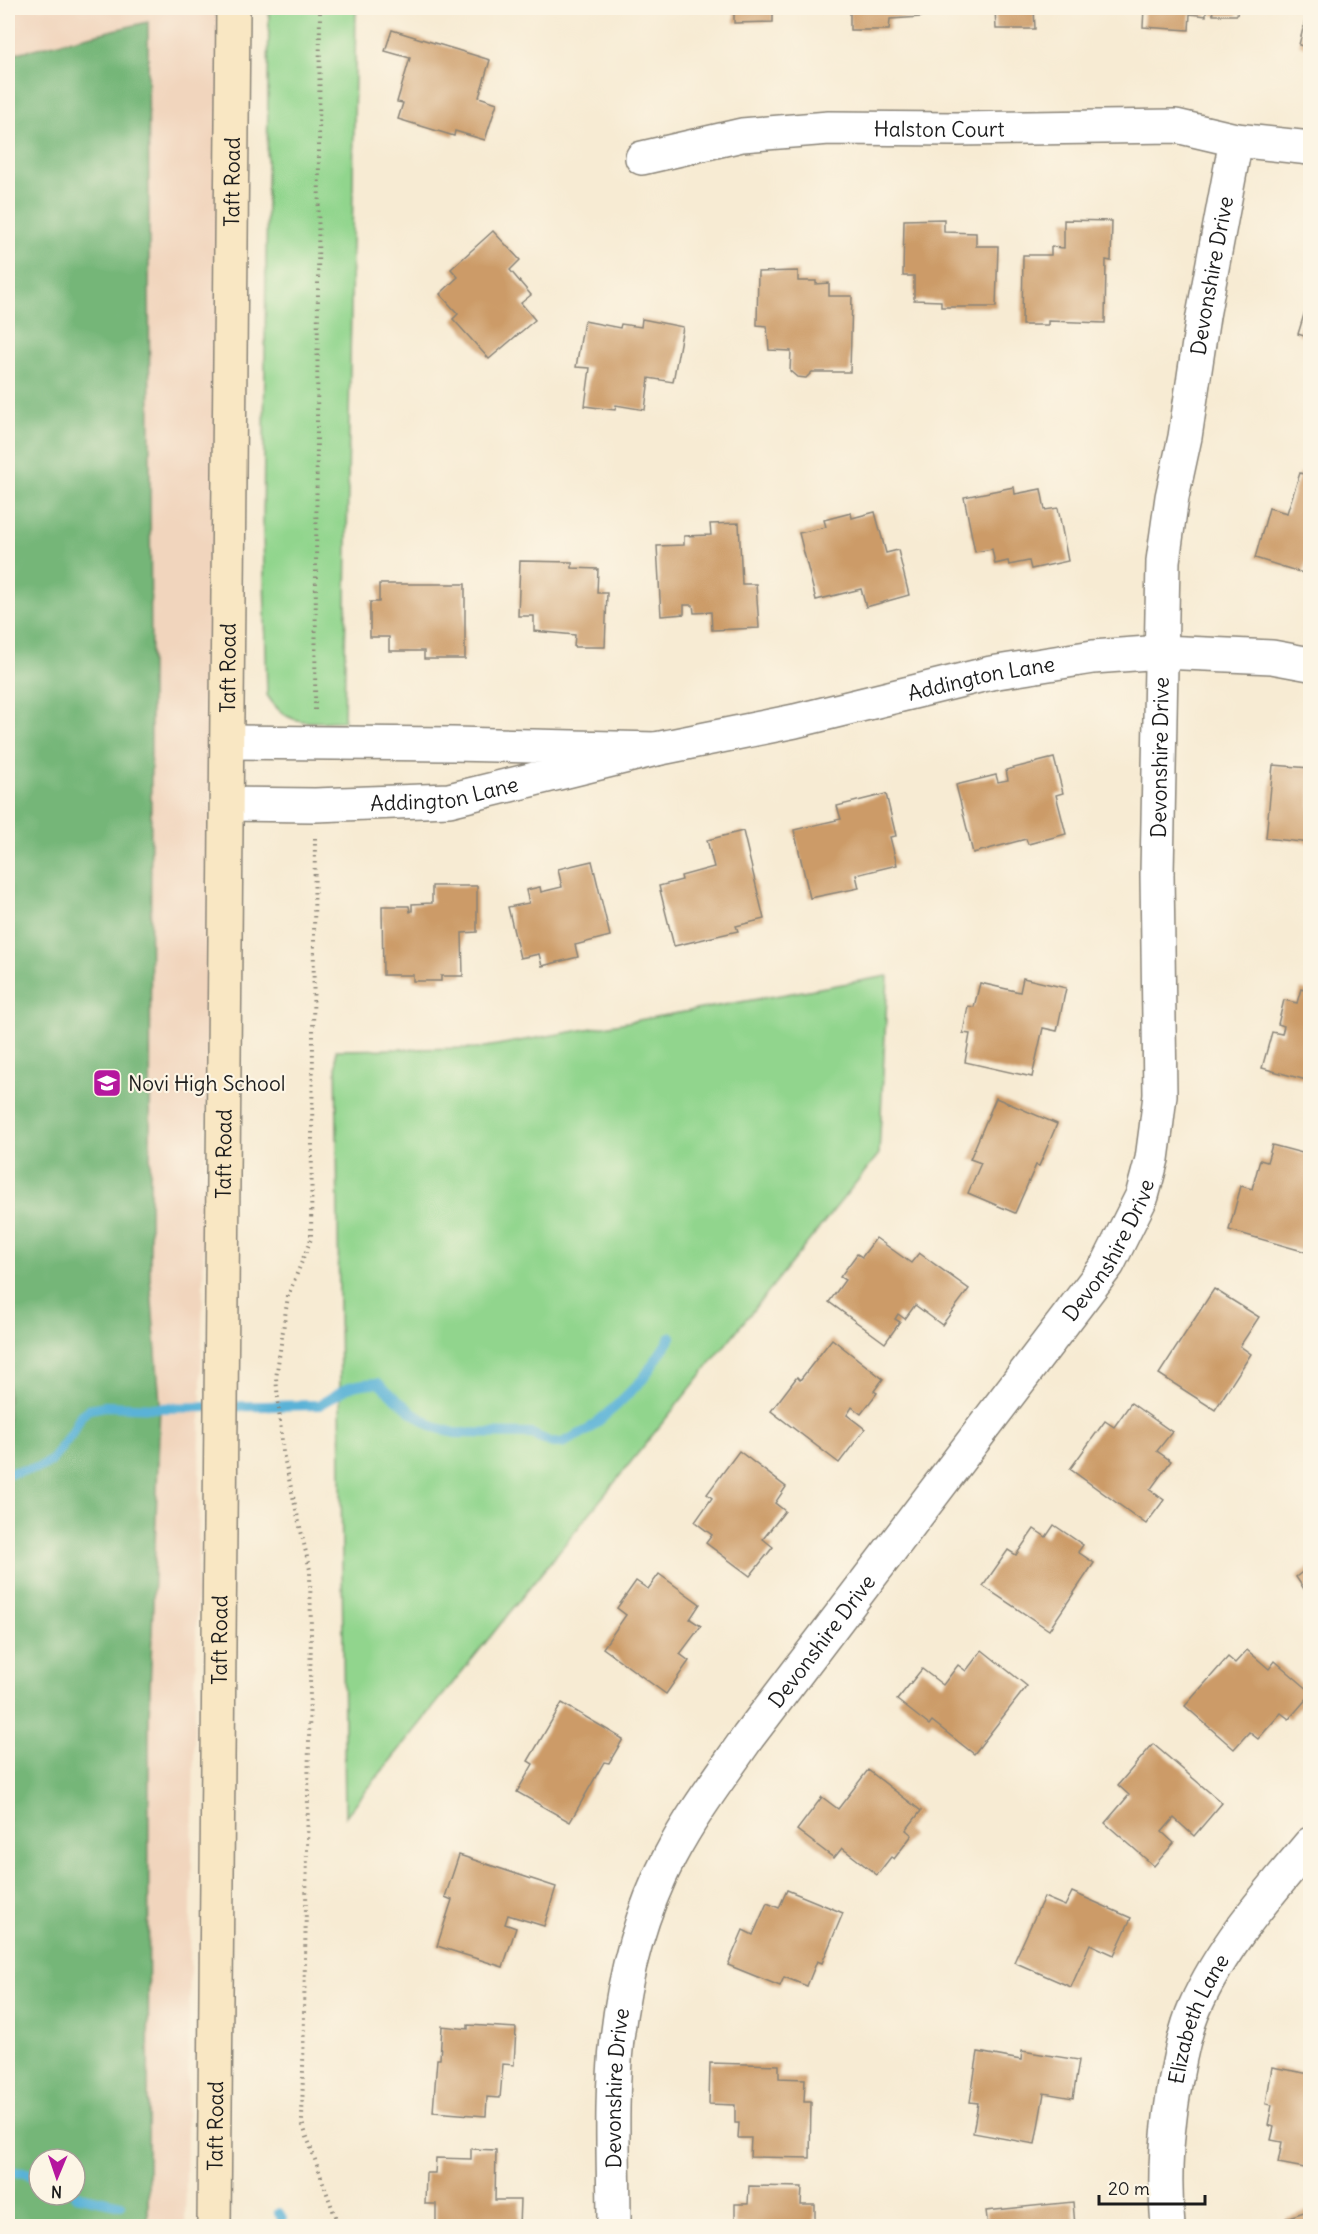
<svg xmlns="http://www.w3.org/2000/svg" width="1318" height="2234" viewBox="0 0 1318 2234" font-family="Delius,sans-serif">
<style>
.built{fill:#f1d5bd;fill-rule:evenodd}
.green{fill:#91d58d;stroke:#567854;stroke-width:1.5}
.forest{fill:#74b678;stroke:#48694a;stroke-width:1.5;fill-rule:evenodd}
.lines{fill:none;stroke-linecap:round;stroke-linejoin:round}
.stream{stroke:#5ab2d7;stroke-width:10}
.building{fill:#cc9b68}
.street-casing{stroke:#8a8478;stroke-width:36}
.secondary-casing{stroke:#8a8478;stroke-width:36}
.path{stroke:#8a8478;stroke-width:4;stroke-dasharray:1.5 4.5;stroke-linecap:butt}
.street{stroke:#fff;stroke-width:33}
.secondary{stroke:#f9e7c3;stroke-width:33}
.labels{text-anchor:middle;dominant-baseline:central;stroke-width:4.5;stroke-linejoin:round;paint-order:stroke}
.street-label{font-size:21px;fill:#1c1c1c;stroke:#fcf5e5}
.poi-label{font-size:21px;fill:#1c1c1c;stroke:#fcf5e5;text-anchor:start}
</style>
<rect width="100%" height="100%" fill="#fcf5e5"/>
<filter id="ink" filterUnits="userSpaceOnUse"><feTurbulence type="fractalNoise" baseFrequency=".0167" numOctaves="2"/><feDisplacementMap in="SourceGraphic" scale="12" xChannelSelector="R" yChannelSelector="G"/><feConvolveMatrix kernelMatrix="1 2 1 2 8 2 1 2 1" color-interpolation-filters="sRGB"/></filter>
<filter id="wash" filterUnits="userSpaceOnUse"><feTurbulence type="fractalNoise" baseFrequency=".008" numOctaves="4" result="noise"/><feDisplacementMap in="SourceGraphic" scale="24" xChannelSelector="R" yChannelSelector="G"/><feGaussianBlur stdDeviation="1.35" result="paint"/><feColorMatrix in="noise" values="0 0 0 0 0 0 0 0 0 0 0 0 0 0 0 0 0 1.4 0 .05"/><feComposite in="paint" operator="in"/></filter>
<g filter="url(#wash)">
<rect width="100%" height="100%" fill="#f7ebd3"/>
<path class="built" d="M8,8H227L185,2226H8ZM39,2159H75V2195H39Z"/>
<g class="green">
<path d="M269,8H356L344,721C309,721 288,729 267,695L263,532Z"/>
<path d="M888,976L879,1154L345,1817L336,1050L480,1048Z"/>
</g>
<path class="forest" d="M148,22L151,688L150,1276L160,1403L149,1719L148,2226H8V55ZM39,2159H75V2195H39Z"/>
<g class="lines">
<g class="stream">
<path d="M8,1473L38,1468L51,1461L73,1432L81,1415L90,1409L105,1406L157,1408L319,1405C346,1391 343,1384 378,1383L413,1413L434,1427L455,1433L532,1434L552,1443H562L588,1430L616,1406L643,1379L671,1337"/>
<path d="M8,2172L27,2173L39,2181"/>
<path d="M75,2195L121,2205"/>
<path d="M279,2213L282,2218V2226"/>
</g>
</g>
<g id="blocks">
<g class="building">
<path d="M734,8H773V22L734,23Z"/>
<path d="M850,8H921V17L890,19L889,30H850Z"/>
<path d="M995,8H1034L1035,29H996Z"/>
<path d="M1144,8H1206V16L1190,14L1189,30L1143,27Z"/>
<path d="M1212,8H1238L1237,15H1213Z"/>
<path d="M1308,8H1310V48L1299,45Z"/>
<path d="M392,30L490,60L479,97L497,103L485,140L455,131L454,136L398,119L403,103L397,102L410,58L385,51Z"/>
<path d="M944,219V232L976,233V246H998L996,307H941V301L914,300V276H903L904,220Z"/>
<path d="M1064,220L1112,221L1111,261L1106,260L1105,323L1048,321V325H1022L1023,255H1051V247L1064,248Z"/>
<path d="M493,231L520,260L510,270L531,295L521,303L535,320L489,359L453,319L458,314L440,294L458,277L451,269Z"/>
<path d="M798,271V281H816V284L829,283V296H852L850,372H812L806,378L797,377L790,371L791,351L769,350L767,326L757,325L758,272Z"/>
<path d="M1310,295V338L1298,334Z"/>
<path d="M642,319L683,327L673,382L649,378L645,410L616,405L615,410L585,406L590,368L576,367L584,321L620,328L621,324L641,327Z"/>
<path d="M1300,473L1310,476V551L1303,573L1255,558L1269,508L1287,513Z"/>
<path d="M1014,487L1015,494L1041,489L1045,510L1058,508L1068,561L1031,569L1029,561L1009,565L1008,561L995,564L992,549L975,552L964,497Z"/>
<path d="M875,512L886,553L898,550L909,595L866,607L861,589L816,600L799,533L826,527L824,520L851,513L852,518Z"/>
<path d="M739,523L742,584H756L759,628L712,630L711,612L694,613L693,605H684V614L661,616L657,546L684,545V536L711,535L710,524Z"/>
<path d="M520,561L572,562V568L598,569L597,593H607L605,647H574L575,635L534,631V616H518Z"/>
<path d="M379,584H465V659H424V651H389V637H370V602H379Z"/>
<path d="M1054,758L1063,793L1056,795L1066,834L1028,844L1026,839L973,853L956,785L996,775L998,782L1008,780L1006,770Z"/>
<path d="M1273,765L1310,768V843L1266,838Z"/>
<path d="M886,794L896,836L890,837L897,865L856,875L859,888L810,898L794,830L841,819L837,806Z"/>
<path d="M743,831L764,919L736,926L738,931L674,946L659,886L682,880L681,876L714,867L707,840Z"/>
<path d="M592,861L610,936L575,945L578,957L542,966L539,954L520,958L508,907L529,903L526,890L540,887L541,892L562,887L558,869Z"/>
<path d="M432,886H477V932L462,933L463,976H441V981H413V975H383L382,906H409L410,912L412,911V904L432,903Z"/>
<path d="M1023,978L1066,988L1057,1031L1043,1028L1032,1077L965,1062L970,1034L963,1033L968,1006L974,1007L980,983L1020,992Z"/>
<path d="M1301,989L1310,992V1081L1262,1068L1272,1032L1282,1034L1284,1026L1278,1024L1284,1000L1297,1003Z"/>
<path d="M996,1098L1057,1124L1039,1166L1036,1165L1015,1213L968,1193L981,1163L970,1159Z"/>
<path d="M1272,1145L1310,1155V1237L1306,1252L1229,1230L1241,1186L1252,1189L1260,1160L1267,1162Z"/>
<path d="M876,1238L911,1263L919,1253L969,1289L942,1325L915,1305L905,1319L898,1314L895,1319L900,1322L885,1343L829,1302L845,1280L840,1277L857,1254L862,1257Z"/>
<path d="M1214,1289L1259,1317L1240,1346L1251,1354L1215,1410L1159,1374Z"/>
<path d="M832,1339L883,1379L874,1391L877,1393L861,1414L852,1407L847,1415L865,1429L839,1463L771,1411L797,1377L800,1380Z"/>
<path d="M1131,1403L1172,1432L1157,1451L1171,1461L1150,1490L1164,1500L1146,1524L1070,1469L1105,1421L1114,1427Z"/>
<path d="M739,1451L786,1487L775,1503L785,1511L763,1539L773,1547L750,1576L706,1543L712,1535L695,1522L712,1498L707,1494Z"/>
<path d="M1054,1525L1083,1545L1078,1552L1094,1563L1049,1630L983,1586L1008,1550L1016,1555L1034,1529L1046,1537Z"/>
<path d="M1310,1566V1598L1296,1577Z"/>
<path d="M659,1574L700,1604L690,1619L701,1626L680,1654L689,1661L666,1694L603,1648L626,1615L617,1608L636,1581L648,1589Z"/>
<path d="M982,1650L1027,1686L974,1754L932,1721L929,1725L897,1700L922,1669L943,1685L958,1665L966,1671Z"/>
<path d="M1247,1650L1269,1669L1275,1661L1310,1691V1695L1289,1719L1281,1713L1258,1739L1249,1732L1234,1749L1185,1706L1228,1657L1235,1663Z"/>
<path d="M562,1703L623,1739L609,1763L604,1762L570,1822L517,1792L533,1764L528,1761Z"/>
<path d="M1153,1744L1222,1803L1194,1836L1174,1818L1162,1832L1174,1843L1154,1866L1105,1823L1129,1795L1118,1785Z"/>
<path d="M868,1770L921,1811L906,1830L912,1835L894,1859L891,1857L877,1875L842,1848L834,1858L797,1830L822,1797L838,1809Z"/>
<path d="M459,1855L556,1887L544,1926L508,1915L505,1924L516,1928L503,1967L437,1946L452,1900L445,1897Z"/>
<path d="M787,1890L843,1913L822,1963L817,1961L807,1986L784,1977L780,1986L728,1965L743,1930L753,1935L767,1903L779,1908Z"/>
<path d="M1072,1892L1131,1918L1114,1955L1090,1944L1071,1987L1014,1962L1044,1897L1065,1906Z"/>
<path d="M468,2025L516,2028L514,2065L503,2064L500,2098L487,2097L486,2116L433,2112L437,2059H440L442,2026L468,2029Z"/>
<path d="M1022,2051L1079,2060L1073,2098L1044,2093L1035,2144L973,2133L978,2103L970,2102L978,2052L1021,2060Z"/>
<path d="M710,2063L779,2065V2078L805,2079L804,2102H811L810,2158L750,2157L751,2138H738L739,2123H735V2105L709,2104Z"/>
<path d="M1272,2067L1310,2074V2169L1278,2163L1282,2142L1271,2140L1274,2127L1268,2125L1272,2105L1266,2104Z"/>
<path d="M471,2149L496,2150L495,2200H520L519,2226H436V2204H425L426,2173H435L436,2158L471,2159Z"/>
<path d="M749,2186L802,2187L801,2205H815V2226L735,2225V2204H748Z"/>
<path d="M1073,2202L1075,2226H988L986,2211Z"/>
<path d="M1310,2210V2226H1289L1286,2218Z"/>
</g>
</g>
</g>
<g filter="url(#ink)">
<use href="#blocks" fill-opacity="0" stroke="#8a8478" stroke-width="1.5"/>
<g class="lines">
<g class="street-casing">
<g id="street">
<path id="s1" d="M642,158L742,135L829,128L956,129L1176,126L1236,140L1310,148"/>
<path id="s2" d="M656,749L795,721L991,673L1093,657L1162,652L1272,657L1310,664"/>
<path id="s3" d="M227,804L315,805L449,800L656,749L453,744L227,742"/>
<path id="s4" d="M614,2226C614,2165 610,2101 617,2039C624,1976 641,1912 670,1856C692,1814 721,1776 748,1737L1108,1264L1142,1196L1152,1159L1156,1129L1160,1095L1157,874L1163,561L1172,497L1185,437L1203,316L1236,140"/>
<path id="s5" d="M1168,2226C1163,2173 1167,2126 1177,2073C1181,2051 1186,2027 1195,2007C1222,1946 1268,1894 1310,1844"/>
</g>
</g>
<g class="secondary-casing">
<g id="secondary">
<path id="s6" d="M214,2226L233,8"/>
</g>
</g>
<g class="path">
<path d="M315,710L320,8"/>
<path d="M315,838L311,1239L288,1296L276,1378L283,1453L310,1570L311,1632L302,2123L336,2219V2226"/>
</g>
<use href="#street" class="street"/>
<use href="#secondary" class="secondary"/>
</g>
</g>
<defs>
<g id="school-square" transform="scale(1.5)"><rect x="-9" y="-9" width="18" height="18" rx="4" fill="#b5179e" stroke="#fcf5e5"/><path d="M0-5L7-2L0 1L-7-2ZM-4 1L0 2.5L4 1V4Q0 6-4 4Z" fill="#fff"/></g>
</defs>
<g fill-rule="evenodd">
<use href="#school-square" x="107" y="1083"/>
</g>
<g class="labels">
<g class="street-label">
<text stroke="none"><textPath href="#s1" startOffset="300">Halston Court</textPath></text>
<text stroke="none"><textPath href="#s6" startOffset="2044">Taft Road</textPath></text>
<text stroke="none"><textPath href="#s4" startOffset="2118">Devonshire Drive</textPath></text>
<text stroke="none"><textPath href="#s6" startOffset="1558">Taft Road</textPath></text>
<text stroke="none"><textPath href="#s2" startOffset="333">Addington Lane</textPath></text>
<text stroke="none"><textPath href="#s4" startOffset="1632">Devonshire Drive</textPath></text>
<text stroke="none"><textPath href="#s3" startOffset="218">Addington Lane</textPath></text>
<text stroke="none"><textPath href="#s6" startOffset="1072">Taft Road</textPath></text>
<text stroke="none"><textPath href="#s4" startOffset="1128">Devonshire Drive</textPath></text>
<text stroke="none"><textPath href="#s6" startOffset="586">Taft Road</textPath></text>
<text stroke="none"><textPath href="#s4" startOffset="642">Devonshire Drive</textPath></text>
<text stroke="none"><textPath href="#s5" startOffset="212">Elizabeth Lane</textPath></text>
<text stroke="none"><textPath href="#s4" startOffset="138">Devonshire Drive</textPath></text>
<text stroke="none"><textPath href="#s6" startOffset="100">Taft Road</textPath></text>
</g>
<g class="poi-label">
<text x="128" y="1083">Novi High School</text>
</g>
</g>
<rect width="1318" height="2234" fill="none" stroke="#fcf5e5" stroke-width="30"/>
<g transform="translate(57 2177) rotate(182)"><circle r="28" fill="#fcf5e5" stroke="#a29e95" stroke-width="1.5"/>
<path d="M0-4.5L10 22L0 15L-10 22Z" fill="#b5179e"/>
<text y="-9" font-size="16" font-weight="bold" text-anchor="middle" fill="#1c1c1c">N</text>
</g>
<path d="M1099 2195v9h106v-9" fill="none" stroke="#1c1c1c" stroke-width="3"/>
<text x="1108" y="2195" font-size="18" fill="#1c1c1c" stroke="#fcf5e5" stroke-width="4.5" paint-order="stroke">20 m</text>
</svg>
